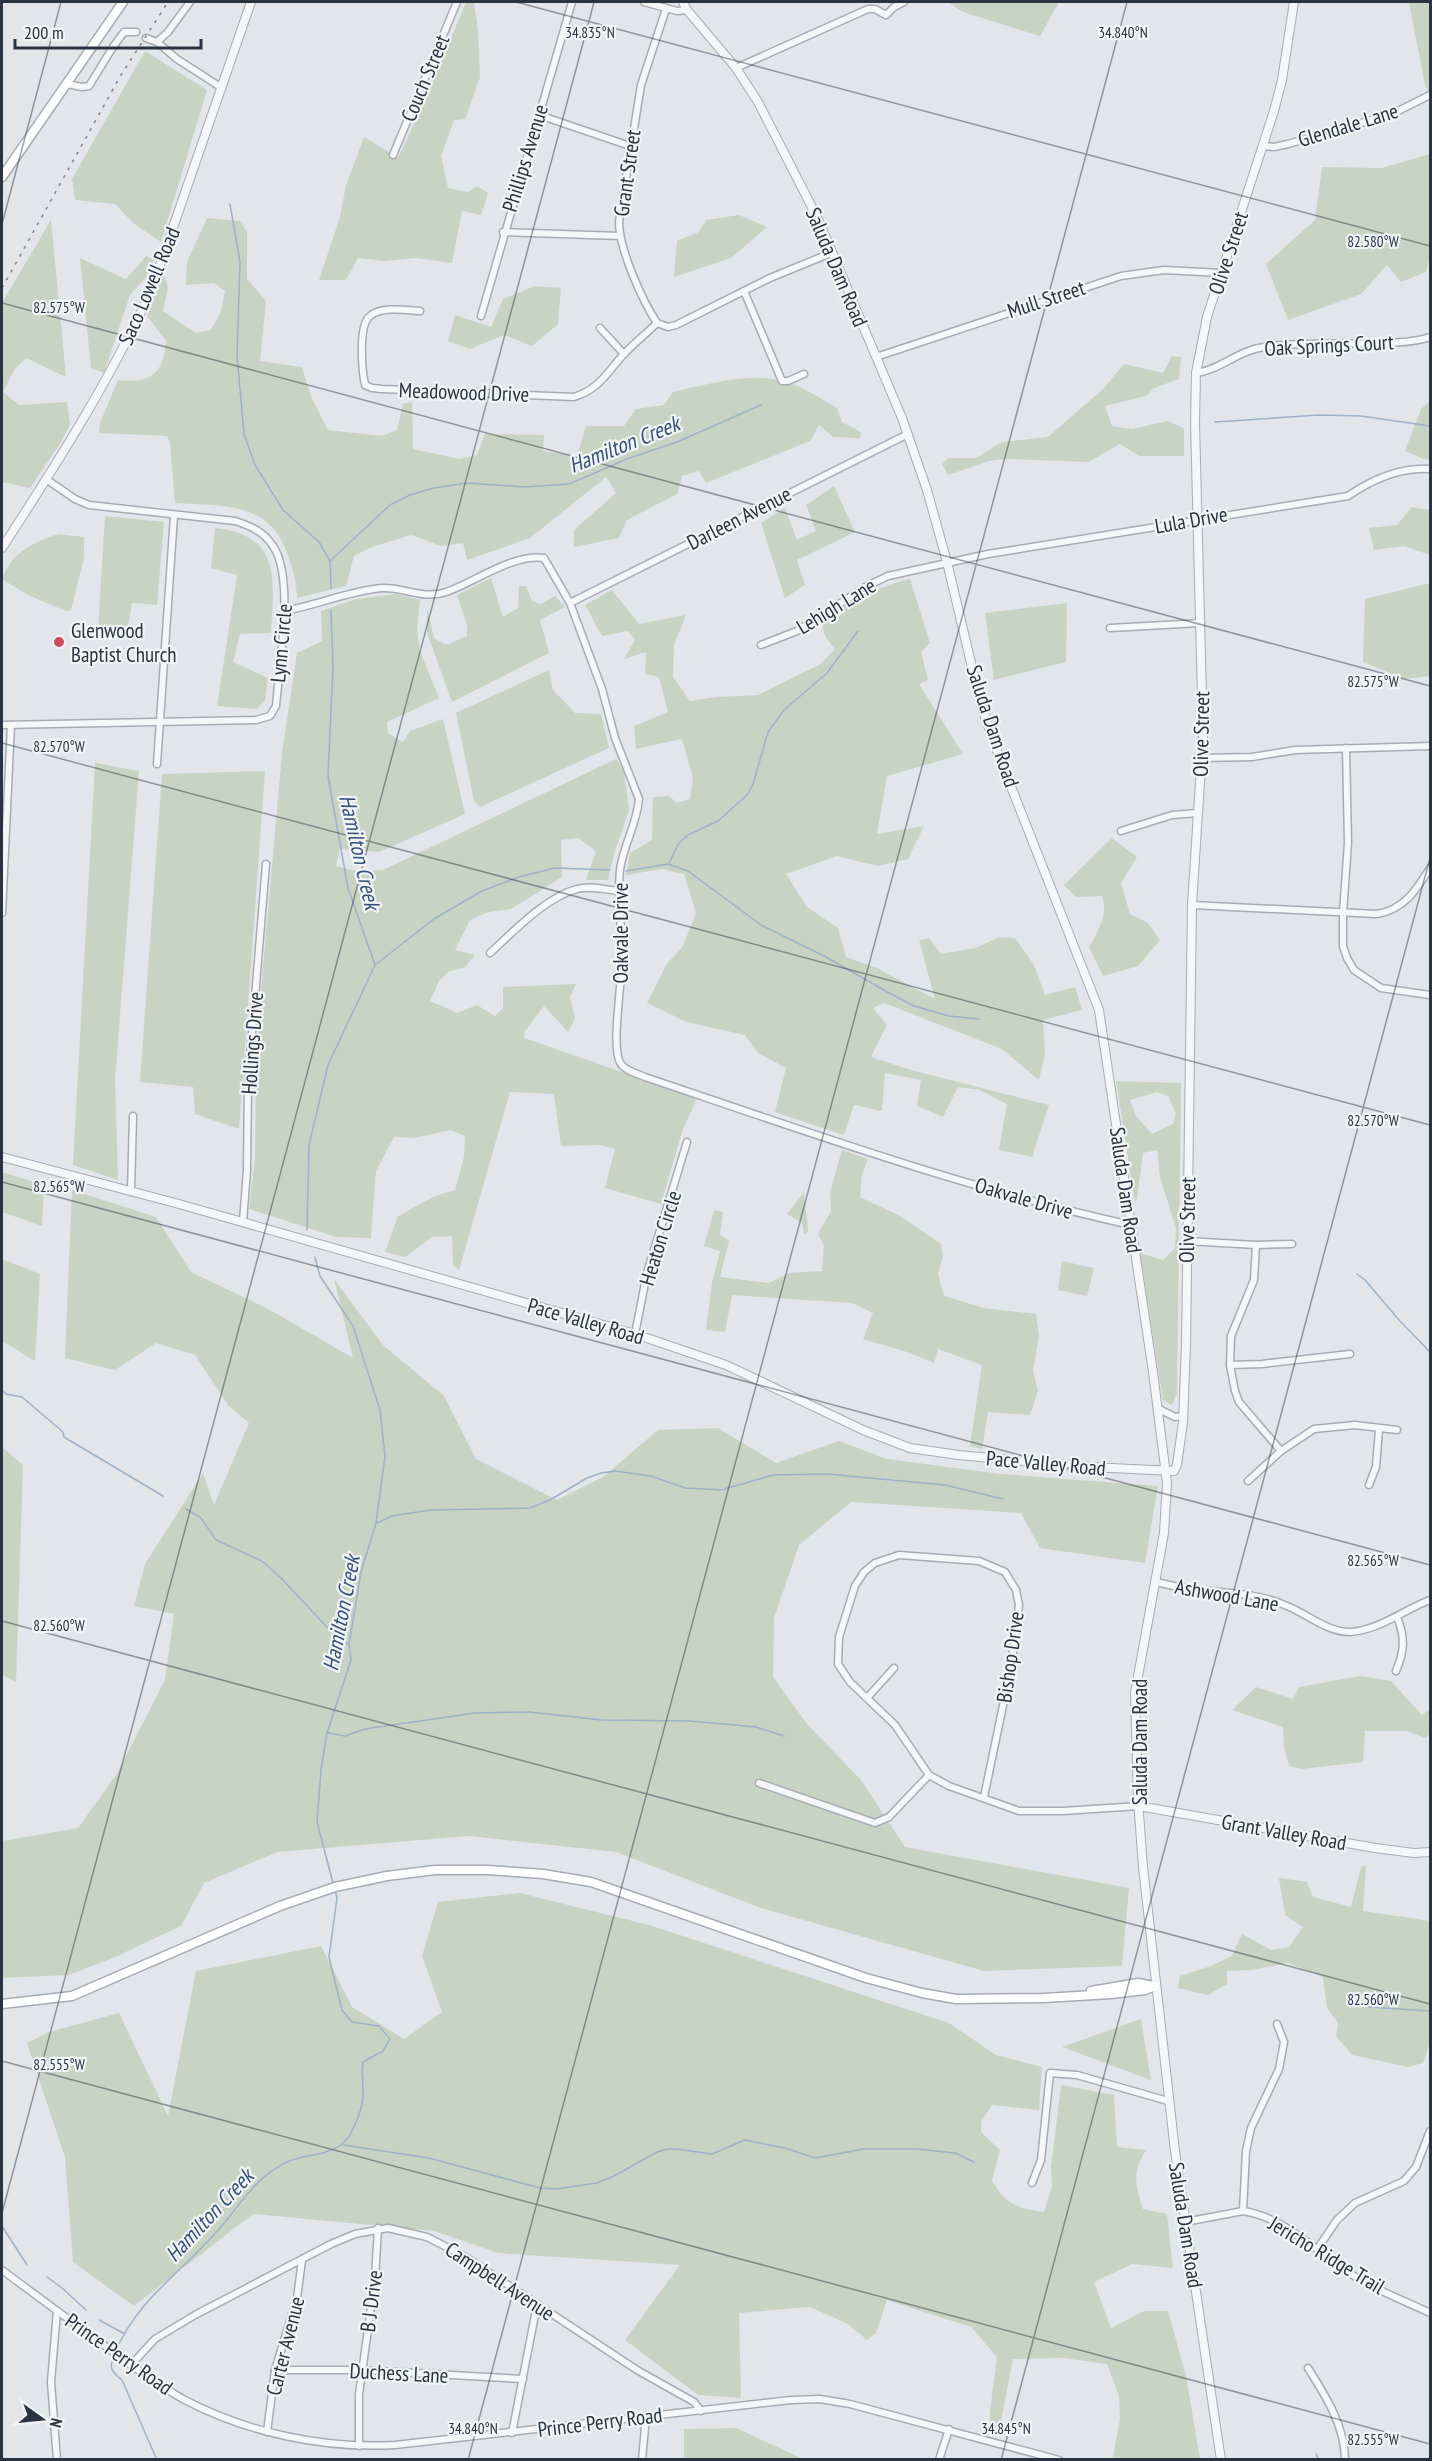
<svg xmlns="http://www.w3.org/2000/svg" width="1432" height="2461" viewBox="0 0 1432 2461" font-family="'PT Sans Narrow',sans-serif">
<style>
.green{fill:#c7d4c3;fill-rule:evenodd}
.lines{fill:none;stroke-linecap:round;stroke-linejoin:round}
.stream{stroke:#9eb2c9;stroke-width:1.5}
.minor-casing{stroke:#a7acb4;stroke-width:9}
.tertiary-casing{stroke:#a7acb4;stroke-width:10}
.secondary-casing{stroke:#a7acb4;stroke-width:11}
.minor{stroke:#f5f6f8;stroke-width:6}
.tertiary{stroke:#f5f6f8;stroke-width:8}
.secondary{stroke:#fff;stroke-width:8}
.rail{stroke:#7b8493;stroke-width:1.5;stroke-dasharray:3 6;stroke-linecap:butt}
.ticks{fill:none;stroke:#2a3342;stroke-width:1.5;stroke-opacity:0.45}
.poi-dot{fill:#cc4a5d;stroke:#f1f4f7;stroke-width:2}
.labels{text-anchor:middle;dominant-baseline:central;stroke-width:4.5;stroke-linejoin:round;paint-order:stroke}
.street-label{font-size:21px;fill:#2a3342;stroke:#f1f4f7}
.poi-label{font-size:21px;fill:#2a3342;stroke:#f1f4f7;text-anchor:start}
.water-label{font-size:22px;font-style:italic;fill:#355175;stroke:#f1f4f7}
.ticks-label{font-size:15px;text-anchor:middle;fill:#2a3342;stroke:#f1f4f7;stroke-width:4.5;stroke-linejoin:round;paint-order:stroke}
</style>
<rect width="100%" height="100%" fill="#e2e5ea"/>
<g class="green">
<path d="M466,2H474L478,31L480,77L465,119L454,120L441,156L448,188L468,192L477,186L488,193L481,215L462,211L452,263L416,258L384,261L358,258L346,280H319L340,217L346,185L364,137L398,158L427,96Z"/>
<path d="M948,2H1053L1058,4L1040,36L963,12Z"/>
<path d="M1409,2H1430V94L1425,85Z"/>
<path d="M145,51L207,90L161,242L133,223L115,204L75,200L72,179Z"/>
<path d="M1430,154V256L1426,272L1401,282L1387,265L1361,294L1288,320L1266,264L1315,220L1322,167L1382,168Z"/>
<path d="M739,215L767,227L731,258L674,277L677,241L699,232L706,220Z"/>
<path d="M207,218L240,221L247,232V279L266,301L260,361L302,367L311,396L328,430L382,436L397,430L403,404L412,402L413,449L459,459L477,455L485,434L544,435L543,451L577,456L586,426H624L636,409L664,405L673,392C704,385 742,374 774,379C796,382 818,397 837,408L842,422L861,432L860,438L833,437L819,425L810,441L706,483L699,471L682,476L677,494L627,520L619,538L574,547V530L616,493L606,477L530,538L467,560L463,543L441,546L411,535L372,547L354,556L346,586L297,598C296,579 292,565 285,548C266,501 218,506 175,503L170,442L167,436L99,433L100,423L118,380C150,384 164,374 166,341L147,316L164,275L168,287L163,311L196,333L211,330L221,311L225,291L214,283L186,285L187,262Z"/>
<path d="M51,220L66,377L26,358L14,370L3,392L19,405L67,402L70,424L61,442L30,488L2,482V303Z"/>
<path d="M146,256L154,260L146,277L130,295L104,373L91,368L80,258L126,279Z"/>
<path d="M535,286L561,288L558,324L532,346L504,335L470,349L448,341L455,315L491,327L503,299Z"/>
<path d="M1172,356L1181,357L1179,379L1154,388L1146,396L1105,406L1112,426L1132,429L1167,421L1184,428V456H1139L1120,444L1088,462L1006,459L989,461L948,475L942,464L949,458H976L1002,442L1048,437L1103,389L1124,364L1163,373Z"/>
<path d="M1430,401V460L1423,459L1405,451L1421,409Z"/>
<path d="M834,486L855,532L797,560L805,585L785,598L761,523L785,508L797,540L816,531L806,505Z"/>
<path d="M1412,507L1430,510V555L1404,546L1374,550L1369,528L1397,525Z"/>
<path d="M105,516L164,522L157,605L132,603L127,633L98,630Z"/>
<path d="M215,528C282,535 274,580 271,633L240,634L233,662L268,678L265,700L257,709L217,706L237,575L211,568Z"/>
<path d="M59,534L84,537V558L71,610L66,611L28,595L2,579C11,553 33,542 59,534Z"/>
<path d="M491,578L503,617L518,608L519,586H526L532,601L541,604L555,596L565,607L540,620L549,653L452,702L427,633V608L434,638L446,645L467,636V625L457,595Z"/>
<path d="M910,579L930,643L921,652L928,680L919,684L963,754L887,776L877,834L924,826L908,859L878,866L837,856L786,874L807,907L838,928L846,957L877,968L935,999L919,940L929,938L941,954L975,948L1000,937L1015,938L1034,965L1045,995L1075,987L1082,1010L1043,1020L1045,1054L1039,1080L1002,1049L884,1003L873,1008L887,1025L871,1057L911,1070L1049,1105L1032,1157L999,1150L1007,1104L980,1090L958,1087L943,1117L917,1106L921,1080L885,1073L882,1111L854,1105L844,1135L775,1112L786,1068L758,1053L745,1035L687,1022L647,1003L666,965L683,946L696,913L684,874L662,869L626,875L630,853L652,840L653,797L669,796L677,803L690,799L693,778L682,739L636,749L634,726L668,712L659,677L645,674L646,652L624,659L635,640L628,631L602,636L585,605L612,590L639,624L686,615L674,645L673,677L690,701L717,697L758,695L821,664L835,649C827,639 820,632 824,619C852,601 878,586 910,579Z"/>
<path d="M1430,583V676L1405,679L1363,662L1365,599Z"/>
<path d="M396,594L420,600L417,629L420,651L439,698L387,722L388,733L403,742L410,731L443,719L465,814L379,852L340,849L336,866L356,871L383,870L616,759L624,772L629,810L614,854L608,880H586L596,852L579,838L561,840L562,877L511,909L488,912L470,920L455,950L475,955L464,968L449,971L439,981L430,1001L457,1013L477,1005L495,1016L503,1008V987L576,984L570,997L575,1018L568,1032L544,1006L525,1031L524,1038L697,1098L682,1132L661,1204L605,1188L615,1149L599,1145L561,1146L554,1094L510,1092L459,1270L453,1265L452,1236L432,1237L405,1257L385,1252L398,1216L435,1196L455,1190L464,1157L465,1136L451,1130L414,1138L394,1137L376,1171L371,1238L336,1237L249,1209L255,1158L256,1061L263,968L282,753L297,653L322,641L321,611L356,599Z"/>
<path d="M1067,603L1066,662L994,680L985,613Z"/>
<path d="M549,670L553,690L575,713L601,714L609,748L480,807L474,801L456,713Z"/>
<path d="M95,763L139,771L115,1079L118,1180L73,1165Z"/>
<path d="M265,771L239,1129L195,1114L193,1087L140,1082L162,774Z"/>
<path d="M1112,838L1137,857L1121,883L1130,914L1148,923L1160,940L1138,966L1103,976L1089,947C1098,931 1109,914 1102,896L1076,897L1064,885Z"/>
<path d="M1116,1081L1181,1083L1177,1393L1172,1405L1163,1400L1140,1253L1163,1260L1175,1248L1176,1228L1160,1177L1157,1150L1143,1153L1137,1199L1135,1202ZM1157,1092L1168,1096L1176,1113L1173,1124L1152,1134L1136,1116L1130,1100Z"/>
<path d="M842,1150L868,1159L862,1174L860,1197L900,1216L941,1244L943,1255L938,1274L944,1296L984,1308L1036,1314L1039,1336L1033,1371L1038,1391L1030,1415L988,1412L982,1449L970,1446L982,1365L938,1349L934,1363L907,1352L863,1339L873,1313L852,1303L732,1295L725,1332L706,1330L712,1283L720,1251L704,1246L714,1210L723,1212L720,1235L729,1241L720,1277L769,1283L789,1273L822,1271L824,1246L818,1234L831,1211L830,1192Z"/>
<path d="M2,1172L44,1185L42,1226L2,1212Z"/>
<path d="M72,1190L156,1217L191,1272L272,1311L353,1358L334,1279L383,1345L444,1396L476,1459L557,1500L603,1477L658,1430L718,1428L776,1463L839,1441L887,1459L1001,1474L1158,1486L1145,1563L1040,1548L1021,1513L851,1502L799,1545L774,1618L773,1677L807,1724L861,1780L905,1847L1129,1888L1122,1966L984,1971L761,1908L616,1852L469,1836L277,1852L204,1883L181,1926L115,1957L69,1975L2,1978V1841L78,1828L116,1775L165,1680L174,1614L134,1606L145,1564L203,1473L214,1505L249,1423L228,1405L195,1355L156,1343L115,1370L65,1358Z"/>
<path d="M804,1192C804,1206 808,1218 808,1232L804,1234L802,1223L787,1214Z"/>
<path d="M2,1259L40,1274L35,1361L2,1341Z"/>
<path d="M1062,1261L1094,1268L1087,1296L1058,1290Z"/>
<path d="M2,1447L23,1465L16,1682L3,1675L2,1665Z"/>
<path d="M1361,1676L1391,1681L1422,1715L1430,1709V1733L1426,1738L1406,1731H1365L1363,1762L1301,1769L1289,1766L1284,1747L1283,1727L1232,1710L1256,1687L1293,1699L1299,1687Z"/>
<path d="M1366,1865L1363,1911L1430,1921V2042L1423,2063L1408,2067L1352,2055L1336,2036L1338,2023L1327,2008L1323,1977L1288,1963L1251,1970L1227,1971V1984L1208,1995L1178,1988L1180,1976L1211,1966L1232,1956L1242,1934L1271,1950L1289,1947L1303,1927L1285,1915L1279,1878L1307,1882L1313,1897L1351,1907L1361,1867Z"/>
<path d="M520,1893L649,1925L949,2023L996,2055L1042,2067L1039,2110L992,2105L981,2122V2132L1000,2150L992,2181C1007,2205 1016,2208 1044,2212L1052,2186L1051,2168L1061,2085L1114,2095L1117,2147L1146,2150C1132,2173 1135,2183 1143,2209L1167,2214L1173,2268L1132,2264L1094,2282L1111,2328L1144,2311H1168L1186,2376L1200,2459L1119,2460L1113,2458L1120,2419L1119,2396L1107,2364L1063,2358L1013,2359L999,2431H990V2411L997,2357L971,2327L887,2300L876,2333L867,2340L848,2324L810,2307L739,2313L741,2398L698,2395L625,2340L680,2265L498,2253L434,2231L253,2214L134,2306L73,2262L65,2157L27,2043L49,2032L119,2013L168,2116L196,1971L321,1946L352,2007L404,2039L442,2012L422,1956L438,1902Z"/>
<path d="M1141,2019L1151,2080L1062,2047Z"/>
<path d="M736,2428L803,2459H684V2429Z"/>
</g>
<g class="lines">
<g class="stream">
<path d="M230,204L240,262L237,355L244,434L255,465L283,510L319,542L330,561L331,589"/>
<path d="M1215,422L1319,415L1361,416L1430,426"/>
<path d="M330,561L390,505L410,495L434,488L467,483L525,487L569,484L627,459L677,442L761,405"/>
<path d="M331,610L333,668L328,776L348,888L375,965"/>
<path d="M669,863L679,843L688,835L718,821L747,795L753,784L768,732L784,710L827,673L858,631"/>
<path d="M626,871L668,864L688,871L761,925L826,957L891,994L914,1006L949,1016L979,1019"/>
<path d="M307,1230L309,1145L328,1065L375,965L434,919L482,891L519,877L555,868L610,870"/>
<path d="M315,1257L320,1276L353,1326L380,1410L385,1456L376,1523L361,1572L349,1645L351,1660L327,1733L321,1770L317,1822L333,1883"/>
<path d="M1357,1274L1365,1280L1399,1320L1430,1352"/>
<path d="M2,1390L6,1394L22,1397L63,1432L64,1437L163,1496"/>
<path d="M186,1509L201,1518L216,1540L262,1561L281,1578L326,1626L348,1644"/>
<path d="M377,1523L392,1516L430,1510L530,1508L550,1500L587,1478L601,1473L615,1471L651,1476L685,1488L721,1490L773,1475L827,1474L945,1485L1003,1499"/>
<path d="M328,1733L345,1736L365,1729L475,1713L529,1712L602,1720L690,1721L724,1724L756,1727L784,1736"/>
<path d="M1369,2007L1430,2011"/>
<path d="M343,2145L429,2158L540,2188L556,2189L597,2183L614,2176L657,2152L667,2149H676L712,2154L745,2140L785,2148L815,2158L864,2149H917L955,2153L974,2162"/>
<path d="M2,2226L27,2265"/>
<path d="M47,2277L62,2288L86,2310"/>
<path d="M99,2320L123,2333"/>
<path d="M116,2350C138,2301 175,2277 210,2239C229,2220 244,2194 264,2177C270,2171 280,2166 287,2162C309,2152 337,2158 351,2133C358,2120 364,2103 363,2089C363,2079 361,2071 363,2062L383,2051L390,2039L379,2026L352,2022L342,2010L329,1957L337,1898L335,1890"/>
<path d="M115,2354C109,2367 110,2371 122,2380L157,2460"/>
<path d="M1316,2454L1319,2460"/>
</g>
<g class="minor-casing">
<g id="minor">
<path d="M644,2L677,11L687,10"/>
<path d="M666,9L641,85L619,222C619,249 642,300 657,323L668,327L676,325L770,278L831,253"/>
<path d="M146,38L157,42L168,32L190,2"/>
<path d="M157,42L177,59L222,88"/>
<path d="M736,68L868,9H875L886,15L894,7L904,2"/>
<path d="M67,84L82,87L89,86L113,47L124,32H136"/>
<path d="M539,115L630,146"/>
<path d="M1263,146L1274,147L1288,144L1392,114L1430,95"/>
<path d="M393,155L457,2"/>
<path d="M503,232L620,236"/>
<path d="M744,291L782,381H788L804,374"/>
<path d="M420,311C405,310 382,306 370,316C358,325 362,371 365,385L372,388L382,389L574,397C599,389 606,374 623,355C633,344 646,334 657,323"/>
<path d="M481,316L572,2"/>
<path d="M600,328L624,354"/>
<path d="M876,357L1121,276L1164,270L1221,273"/>
<path d="M1196,373C1220,370 1239,350 1264,347C1305,341 1348,345 1389,343C1403,342 1417,342 1430,337"/>
<path d="M570,603L908,434"/>
<path d="M284,611C317,605 349,591 382,588C404,587 424,600 446,592C473,583 514,553 544,558L570,603L602,689L615,738L639,799C637,824 623,846 620,870C617,899 622,929 622,958C622,982 612,1040 619,1060C622,1070 636,1073 645,1077C805,1131 966,1189 1131,1225"/>
<path d="M1110,628L1201,623"/>
<path d="M761,645L797,631L867,586L888,576L988,554L1348,496C1373,479 1400,467 1430,469"/>
<path d="M2,725L256,720L270,716L276,706C279,666 295,578 273,546C264,532 251,526 235,521L89,505L75,499L46,479"/>
<path d="M1346,748L1348,843L1343,913V946L1347,958L1354,970L1381,988L1430,995"/>
<path d="M1201,758L1252,757L1295,750L1430,746"/>
<path d="M157,764L174,516"/>
<path d="M1121,831L1172,815L1198,813"/>
<path d="M1192,905L1377,914C1404,910 1417,889 1430,868"/>
<path d="M2,913L11,725"/>
<path d="M490,953C513,932 546,897 577,889C590,885 606,890 619,891"/>
<path d="M131,1192L133,1116"/>
<path d="M243,1222L247,1170L248,1082L266,864"/>
<path d="M1187,1241L1256,1245L1292,1244"/>
<path d="M1256,1245L1254,1280L1231,1336L1230,1365L1235,1391L1239,1402L1281,1451L1314,1429L1355,1425L1397,1430"/>
<path d="M635,1334L647,1273L687,1142"/>
<path d="M1230,1365L1262,1364L1350,1354"/>
<path d="M1157,1408L1175,1417L1183,1416"/>
<path d="M1248,1481L1281,1451"/>
<path d="M1369,1485L1376,1467L1379,1429"/>
<path d="M1156,1582C1169,1585 1183,1588 1196,1590C1226,1593 1259,1593 1287,1606C1307,1614 1327,1632 1350,1632C1380,1630 1403,1610 1430,1600"/>
<path d="M1396,1671C1405,1650 1405,1637 1397,1617"/>
<path d="M867,1698L894,1668"/>
<path d="M759,1783L875,1823L889,1817L929,1775"/>
<path d="M984,1797L1011,1667L1019,1605L1016,1590L1005,1572L979,1561L899,1555L875,1563L864,1572L855,1586L839,1637L838,1664L850,1682L895,1725L929,1775L949,1786L1019,1811H1063L1139,1806"/>
<path d="M1032,2183L1041,2160L1050,2073L1077,2075L1168,2101"/>
<path d="M1243,2211L1246,2151L1251,2128L1279,2069L1284,2042L1277,2024"/>
<path d="M1185,2222L1243,2211C1289,2218 1320,2257 1359,2279C1381,2292 1407,2302 1430,2313"/>
<path d="M1318,2248L1337,2220L1355,2203L1404,2181L1416,2167L1430,2131"/>
<path d="M2,2270C38,2297 75,2324 112,2351C135,2368 158,2385 183,2399C247,2433 324,2449 395,2445L791,2400L820,2399L850,2404L1059,2460"/>
<path d="M57,2311L51,2382L57,2460"/>
<path d="M131,2365L155,2339L195,2315L331,2244L355,2234L388,2228L427,2237L464,2256L637,2370L694,2402L701,2411"/>
<path d="M1308,2368C1325,2395 1345,2426 1345,2460"/>
<path d="M275,2370H361L523,2379"/>
<path d="M267,2432L275,2370L297,2298L302,2260"/>
<path d="M512,2433L537,2305"/>
<path d="M359,2446V2394L375,2279L378,2228"/>
<path d="M642,2460L646,2416"/>
<path d="M939,2460L949,2429"/>
</g>
</g>
<g class="tertiary-casing">
<g id="tertiary">
<path d="M683,2L687,10L736,68L758,102L817,217L902,418L927,490L947,562L981,705L997,751L1099,1010L1153,1372L1167,1483L1164,1533L1135,1693L1138,1800L1143,1867L1175,2151L1221,2460"/>
<path d="M2,548C56,465 109,382 151,291L251,2"/>
<path d="M2,1157L179,1204L635,1334L726,1365L863,1430L910,1448L958,1455L1090,1467L1174,1471L1177,1465L1183,1422L1186,1345L1192,905L1203,736L1195,423L1196,373L1207,317L1274,111L1282,80L1294,2"/>
<path d="M1139,1806L1375,1848L1414,1853L1430,1852"/>
</g>
</g>
<g class="secondary-casing">
<g id="secondary">
<path d="M2,177L123,2"/>
<path d="M1091,1991L1138,1983L1153,1986"/>
<path d="M2,2004L72,1996L280,1906L335,1887L387,1876L435,1870H488L543,1874L591,1882L866,1978L922,1993L956,1999L1044,1998L1111,1994L1145,1990L1155,1986"/>
</g>
</g>
<use href="#minor" class="minor"/>
<use href="#tertiary" class="tertiary"/>
<use href="#secondary" class="secondary"/>
<path class="rail" d="M2,288L121,75L168,2"/>
</g>
<path class="ticks" d="M516,2L1430,246M2,224L61,2M2,303L1430,686M2,743L1430,1125M2,1182L1430,1565M2,1621L1430,2004M2,2061L1430,2444M2,2213L594,2M468,2460L1127,2M1001,2460L1430,858"/>
<circle class="poi-dot" cx="59" cy="642" r="6"/>
<g class="labels">
<g class="street-label">
<text transform="translate(425 78) rotate(-67)">Couch Street</text>
<text transform="translate(1348 125) rotate(-17)">Glendale Lane</text>
<text transform="translate(525 158) rotate(-73)">Phillips Avenue</text>
<text transform="translate(627 173) rotate(-82)">Grant Street</text>
<text transform="translate(1228 253) rotate(-72)">Olive Street</text>
<text transform="translate(837 267) rotate(67)">Saluda Dam Road</text>
<text transform="translate(149 286) rotate(-67)">Saco Lowell Road</text>
<text transform="translate(1046 299) rotate(-18)">Mull Street</text>
<text transform="translate(1329 345) rotate(-3)">Oak Springs Court</text>
<text transform="translate(464 392) rotate(2)">Meadowood Drive</text>
<text transform="translate(739 518) rotate(-27)">Darleen Avenue</text>
<text transform="translate(1191 520) rotate(-10)">Lula Drive</text>
<text transform="translate(836 606) rotate(-31)">Lehigh Lane</text>
<text transform="translate(281 643) rotate(-85)">Lynn Circle</text>
<text transform="translate(993 726) rotate(72)">Saluda Dam Road</text>
<text transform="translate(1201 734) rotate(-89)">Olive Street</text>
<text transform="translate(620 933) rotate(-90)">Oakvale Drive</text>
<text transform="translate(252 1043) rotate(-86)">Hollings Drive</text>
<text transform="translate(1126 1190) rotate(82)">Saluda Dam Road</text>
<text transform="translate(1024 1198) rotate(16)">Oakvale Drive</text>
<text transform="translate(1187 1220) rotate(-89)">Olive Street</text>
<text transform="translate(660 1238) rotate(-73)">Heaton Circle</text>
<text transform="translate(586 1321) rotate(16)">Pace Valley Road</text>
<text transform="translate(1046 1463) rotate(5)">Pace Valley Road</text>
<text transform="translate(1227 1595) rotate(10)">Ashwood Lane</text>
<text transform="translate(1010 1657) rotate(-82)">Bishop Drive</text>
<text transform="translate(1139 1742) rotate(-90)">Saluda Dam Road</text>
<text transform="translate(1284 1832) rotate(10)">Grant Valley Road</text>
<text transform="translate(1186 2225) rotate(81)">Saluda Dam Road</text>
<text transform="translate(1327 2255) rotate(31)">Jericho Ridge Trail</text>
<text transform="translate(500 2281) rotate(33)">Campbell Avenue</text>
<text transform="translate(371 2301) rotate(-83)">B J Drive</text>
<text transform="translate(285 2346) rotate(-76)">Carter Avenue</text>
<text transform="translate(119 2354) rotate(35)">Prince Perry Road</text>
<text transform="translate(399 2373) rotate(3)">Duchess Lane</text>
<text transform="translate(600 2422) rotate(-7)">Prince Perry Road</text>
</g>
<g class="poi-label">
<text x="71" y="630">Glenwood<tspan x="71" dy="24">Baptist Church</tspan></text>
</g>
<g class="water-label">
<text transform="translate(624 444) rotate(-22)">Hamilton Creek</text>
<text transform="translate(360 852) rotate(77)">Hamilton Creek</text>
<text transform="translate(341 1613) rotate(-79)">Hamilton Creek</text>
<text transform="translate(209 2215) rotate(-47)">Hamilton Creek</text>
</g>
</g>
<g class="ticks-label">
<text x="590" y="38">34.835°N</text>
<text x="1123" y="38">34.840°N</text>
<text x="1373" y="247">82.580°W</text>
<text x="59" y="313">82.575°W</text>
<text x="1373" y="687">82.575°W</text>
<text x="59" y="752">82.570°W</text>
<text x="1373" y="1126">82.570°W</text>
<text x="59" y="1192">82.565°W</text>
<text x="1373" y="1566">82.565°W</text>
<text x="59" y="1631">82.560°W</text>
<text x="1373" y="2005">82.560°W</text>
<text x="59" y="2070">82.555°W</text>
<text x="473" y="2434">34.840°N</text>
<text x="1006" y="2434">34.845°N</text>
<text x="1373" y="2445">82.555°W</text>
</g>
<rect width="1432" height="2461" fill="none" stroke="#2a3342" stroke-width="6"/>
<g transform="translate(42 2419) rotate(105)" stroke="#f1f4f7" stroke-width="4.5" paint-order="stroke">
<path d="M0-4.5L10 22L0 15L-10 22Z" fill="#2a3342"/>
<text y="-9" font-size="16" font-weight="bold" text-anchor="middle" fill="#2a3342">N</text>
</g>
<path d="M15 39v9h186v-9" fill="none" stroke="#2a3342" stroke-width="3"/>
<text x="24" y="39" font-size="18" fill="#2a3342" stroke="#f1f4f7" stroke-width="4.5" paint-order="stroke">200 m</text>
</svg>
